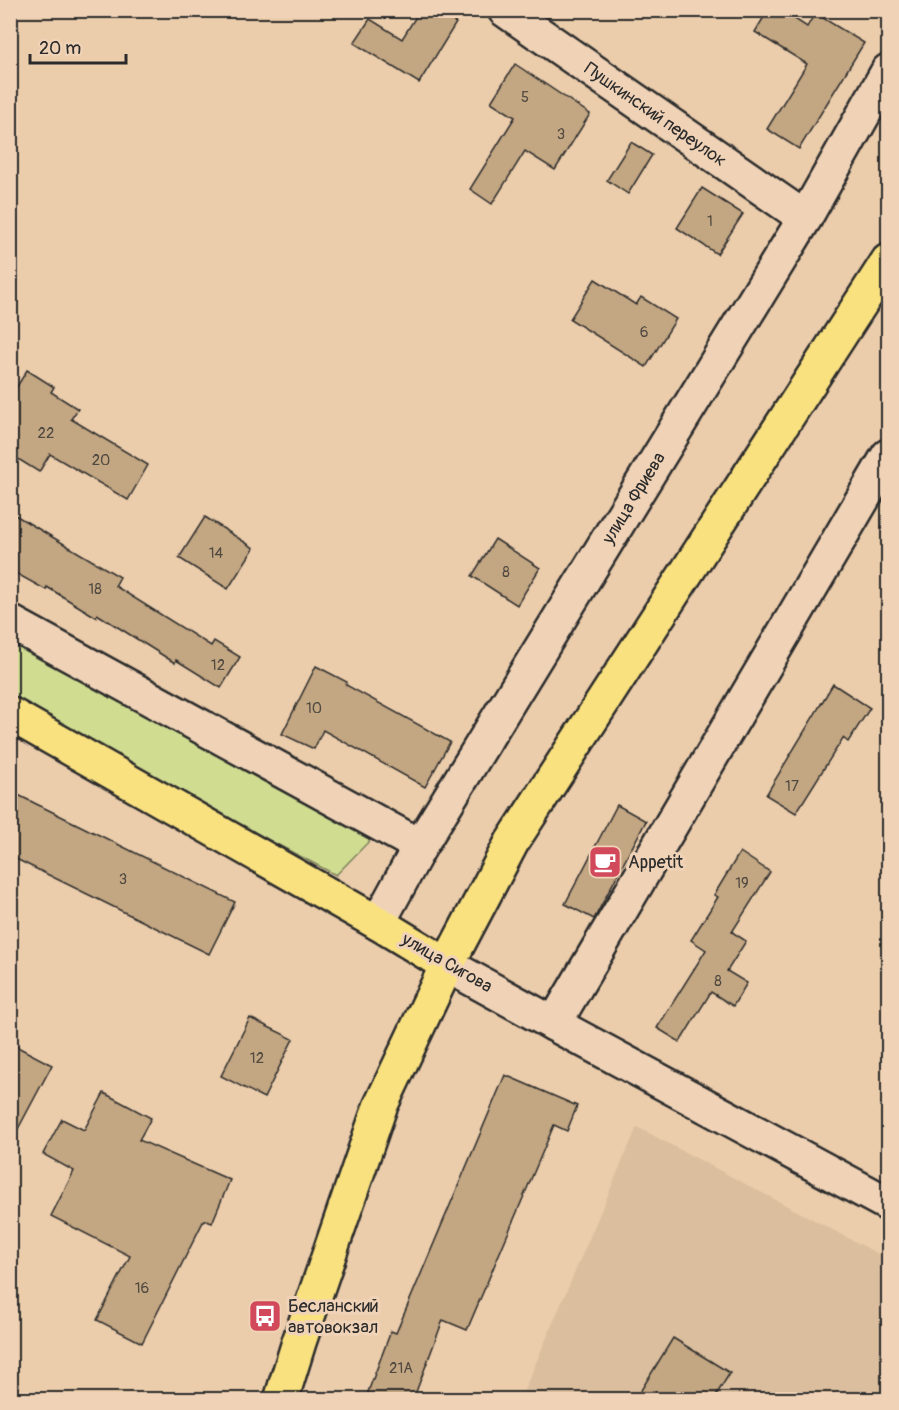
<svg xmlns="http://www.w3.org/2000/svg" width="899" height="1410" viewBox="0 0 899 1410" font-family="Pangolin,sans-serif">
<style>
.built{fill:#dbbe9d}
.green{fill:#d0dd91;stroke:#7e845e;stroke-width:1.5}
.building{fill:#c3a682;stroke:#2b2b2b;stroke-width:1.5}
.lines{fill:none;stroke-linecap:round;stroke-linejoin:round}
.minor-casing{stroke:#2b2b2b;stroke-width:38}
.major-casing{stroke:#2b2b2b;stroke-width:38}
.minor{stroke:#f0d3b7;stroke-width:33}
.major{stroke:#fae180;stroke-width:33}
.labels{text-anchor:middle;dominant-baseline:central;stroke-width:6;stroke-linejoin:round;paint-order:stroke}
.number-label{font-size:15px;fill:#514a41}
.street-label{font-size:18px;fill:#2b2b2b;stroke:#f0d3b7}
.poi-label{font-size:18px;fill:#2b2b2b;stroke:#f0d3b7;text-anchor:start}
</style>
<rect width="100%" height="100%" fill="#ebcdac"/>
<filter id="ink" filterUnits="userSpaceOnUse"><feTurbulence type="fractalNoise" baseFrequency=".0167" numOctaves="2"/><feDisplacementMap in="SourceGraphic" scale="12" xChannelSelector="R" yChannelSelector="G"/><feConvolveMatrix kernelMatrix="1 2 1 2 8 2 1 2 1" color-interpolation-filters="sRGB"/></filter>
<g filter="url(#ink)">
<path class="built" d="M637,1127L888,1259V1399L520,1400Z"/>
<path class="green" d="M10,634L378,832L336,875L11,705Z"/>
<g class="building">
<path d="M420,10H436L456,23L419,83L354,43L370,19L402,39Z"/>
<path d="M768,10H781L807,27L815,13L864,43L799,149L767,129L807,64L755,32Z"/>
<path d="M515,64L590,114L555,170L525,151L492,204L470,189L515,117L491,102Z"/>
<path d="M631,142L652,155L628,194L607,180Z"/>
<path d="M702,188L743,214L717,254L677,228Z"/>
<path d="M595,279L636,305L641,297L676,319L646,367L570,319Z"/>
<path d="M27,370L54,387L51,392L78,409L71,419L148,465L128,500L50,454L39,472L10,454V398Z"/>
<path d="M10,512L120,577L115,586L211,646L214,641L240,657L221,688L176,660L175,663L97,614L96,617L47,587L46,590L10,570Z"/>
<path d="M205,517L254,548L228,589L179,558Z"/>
<path d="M495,539L540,568L517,605L472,576Z"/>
<path d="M316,666L347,682L346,685L450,742L425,787L323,730L314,749L282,734Z"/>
<path d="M833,684L870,708L848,742L843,738L796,813L766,795Z"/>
<path d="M10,791L235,902L209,954L10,856Z"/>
<path d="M617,805L646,821L594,919L565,904Z"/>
<path d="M740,852L770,872L732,932L746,941L727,971L747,983L733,1006L711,992L680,1042L657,1028L706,950L691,940L718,897L714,895Z"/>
<path d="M250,1018L293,1039L264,1098L221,1076Z"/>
<path d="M10,1043L52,1065L10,1144Z"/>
<path d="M505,1075L577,1106L567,1131L554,1125L467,1330L443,1320L413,1400H365L391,1331L396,1333Z"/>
<path d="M104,1093L151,1118L139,1140L230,1180L212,1223L204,1220L142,1343L97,1320L130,1256L51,1216L74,1171L43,1154L62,1119L84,1130Z"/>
<path d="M673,1338L730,1373L713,1400H635Z"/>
</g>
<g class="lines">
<g class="minor-casing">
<g id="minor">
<path id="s1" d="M505,10L805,218"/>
<path d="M10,622L420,846"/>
<path id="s2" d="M378,923L420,846L805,218L888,71"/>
<path d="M447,965L554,1024L888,1204"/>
<path d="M554,1024L888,456"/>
</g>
</g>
<g class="major-casing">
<g id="major">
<path d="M10,714L378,923L447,965"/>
<path d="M281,1400L299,1342L380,1107L447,965L512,842L888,261"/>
</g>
</g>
<use href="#minor" class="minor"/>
<use href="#major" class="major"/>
</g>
</g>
<defs>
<g id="cafe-square" transform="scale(1.725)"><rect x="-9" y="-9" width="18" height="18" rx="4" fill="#d1495b" stroke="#f0d3b7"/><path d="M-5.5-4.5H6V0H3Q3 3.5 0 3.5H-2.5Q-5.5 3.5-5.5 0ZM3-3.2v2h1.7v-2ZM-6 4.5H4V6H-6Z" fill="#fff"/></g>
<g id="bus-square" transform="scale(1.725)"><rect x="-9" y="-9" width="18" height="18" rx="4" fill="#d1495b" stroke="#f0d3b7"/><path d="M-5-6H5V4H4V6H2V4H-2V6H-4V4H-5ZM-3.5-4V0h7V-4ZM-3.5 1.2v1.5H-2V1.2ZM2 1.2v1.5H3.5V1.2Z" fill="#fff"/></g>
</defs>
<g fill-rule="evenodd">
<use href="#cafe-square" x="605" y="862"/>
<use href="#bus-square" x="265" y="1316"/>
</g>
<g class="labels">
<g class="number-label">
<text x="525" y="97">5</text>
<text x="561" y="134">3</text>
<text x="710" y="221">1</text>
<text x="644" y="332">6</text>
<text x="46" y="433">22</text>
<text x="101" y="460">20</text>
<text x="216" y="553">14</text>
<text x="506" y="572">8</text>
<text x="95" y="589">18</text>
<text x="218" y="665">12</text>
<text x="314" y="708">10</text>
<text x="792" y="786">17</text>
<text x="123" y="879">3</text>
<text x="742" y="883">19</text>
<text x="718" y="981">8</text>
<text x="257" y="1058">12</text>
<text x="142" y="1288">16</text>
<text x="401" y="1368">21А</text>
</g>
<g class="street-label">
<text stroke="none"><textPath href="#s1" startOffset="183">Пушкинский переулок</textPath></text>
<text stroke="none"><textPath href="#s2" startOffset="496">улица Фриева</textPath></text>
<text transform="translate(447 963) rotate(30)">улица Сигова</text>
</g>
<g class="poi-label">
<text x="628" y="862">Appetit</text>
<text x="288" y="1306">Бесланский<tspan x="288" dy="21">автовокзал</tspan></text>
</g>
</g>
<rect width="899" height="1410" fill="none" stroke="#f0d3b7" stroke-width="36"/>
<rect x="18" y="18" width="863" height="1374" fill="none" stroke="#2b2b2b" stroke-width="2" filter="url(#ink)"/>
<path d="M30 54v9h96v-9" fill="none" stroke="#2b2b2b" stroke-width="3"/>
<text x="39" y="54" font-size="18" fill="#2b2b2b" stroke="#f0d3b7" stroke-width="4.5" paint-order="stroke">20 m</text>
</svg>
